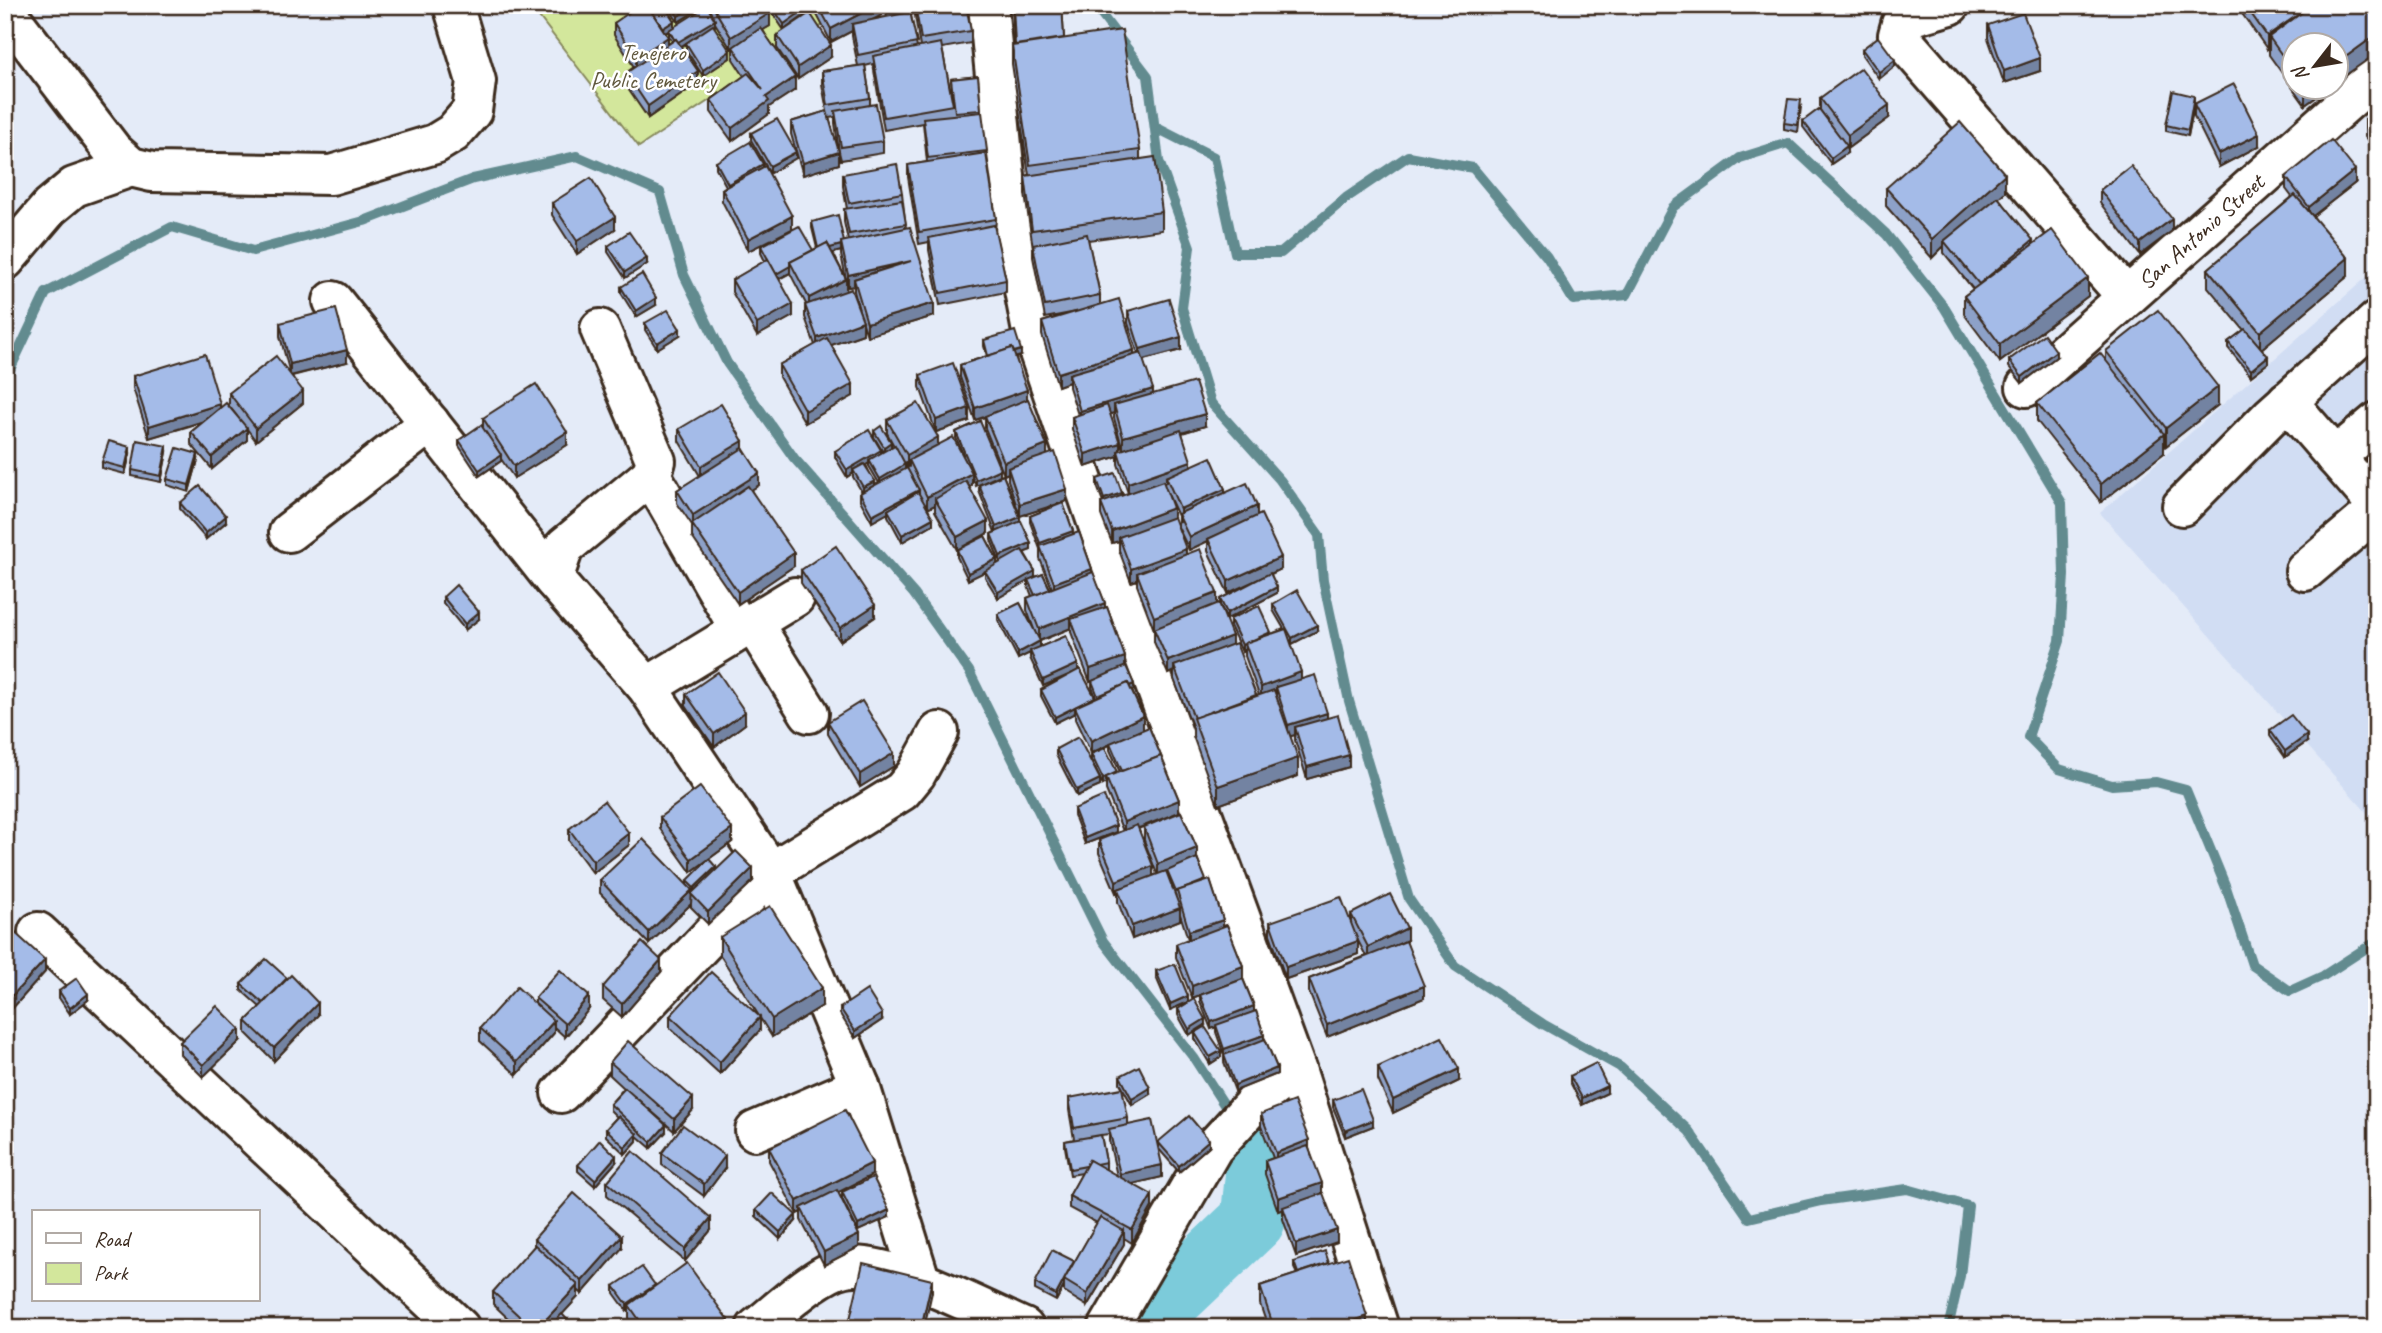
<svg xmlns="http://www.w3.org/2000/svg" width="2382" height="1333" viewBox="0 0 2382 1333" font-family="Caveat,sans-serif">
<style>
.built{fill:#d1ddf3}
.green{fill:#d3e79c;stroke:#87885d;stroke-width:2}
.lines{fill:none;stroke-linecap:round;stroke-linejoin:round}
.stream{stroke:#628b8f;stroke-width:10}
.river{stroke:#7ccbda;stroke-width:65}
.minor-casing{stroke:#3b2a1e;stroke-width:44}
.minor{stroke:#fff;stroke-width:38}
.wall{fill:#8da1c8;stroke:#3b2a1e;stroke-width:2;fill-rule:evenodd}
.shaded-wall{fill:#7383a2;stroke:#3b2a1e;stroke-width:2}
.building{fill:#a4bbe8;stroke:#3b2a1e;stroke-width:2}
.labels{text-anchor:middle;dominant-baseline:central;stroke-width:5;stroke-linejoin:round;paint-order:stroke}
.park-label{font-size:24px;fill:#61593e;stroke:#fff}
.street-label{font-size:24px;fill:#3b2a1e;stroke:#fff}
</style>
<rect width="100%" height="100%" fill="#e4ebf8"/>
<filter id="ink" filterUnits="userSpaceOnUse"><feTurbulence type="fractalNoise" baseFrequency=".0143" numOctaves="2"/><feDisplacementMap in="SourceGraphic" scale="14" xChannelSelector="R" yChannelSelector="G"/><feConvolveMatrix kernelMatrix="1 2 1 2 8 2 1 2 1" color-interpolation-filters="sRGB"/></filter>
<g filter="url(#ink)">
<path class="built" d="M2377,268V824L2100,513Z"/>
<path class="green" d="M530,5H853L639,147Z"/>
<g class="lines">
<g class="stream">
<path d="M1094,5L1148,76L1159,161L1190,247L1182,308L1211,403L1280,480L1319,535L1323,580L1349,701L1409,899L1455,966L1543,1024L1620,1067L1689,1131L1749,1218L1821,1201L1907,1189L1968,1206L1960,1276L1948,1328"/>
<path d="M1155,127L1214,157L1235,253H1281L1346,198L1408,156L1473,168L1547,257L1573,300L1627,295L1673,207L1740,158L1788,143L1886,234L1944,307L2062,503L2064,575L2060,641L2028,737L2059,769L2112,785L2156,782L2186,790L2227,890L2252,965L2290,991L2323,976L2377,941"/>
<path d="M5,380L46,293L172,227L253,251L364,221L473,179L577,156L660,192L684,275L727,363L794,458L914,594L969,671L1103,941L1194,1058L1232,1117"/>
<path d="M1240,1130L1259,1160"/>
</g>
<path class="river" d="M1139,1328L1253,1220L1259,1160"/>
<g class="minor-casing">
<g id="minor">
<path d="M988,5L1008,206L1032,332L1122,595L1296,1069L1379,1328"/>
<path d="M1950,5L1912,16L1901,24L1898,35L2127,297"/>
<path d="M5,10L113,151L131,167L152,172L331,175L435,144L453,133L472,111L476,81L453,5"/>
<path d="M5,260L50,207L74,187L131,167"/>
<path d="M333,301L553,579L647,687L771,872L860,1086L921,1283"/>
<path d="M600,329L656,461L651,475"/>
<path id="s1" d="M2026,387L2377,75"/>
<path d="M2287,401L2377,505"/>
<path d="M2335,457L2377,422"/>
<path d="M2182,506L2270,417L2377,321"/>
<path d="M289,532L430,423"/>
<path d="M2305,571L2377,510"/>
<path d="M553,579L564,547L651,475L740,630"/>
<path d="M753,623L809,713"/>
<path d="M647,687L795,597"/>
<path d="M38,932L460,1328"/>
<path d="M561,1093L771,872L902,791L916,774L939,732"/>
<path d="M755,1131L860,1086"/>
<path d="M756,1328C779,1310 818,1272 845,1267C887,1259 983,1310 1024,1328"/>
<path d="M1108,1328L1213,1148L1259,1098L1296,1069"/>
</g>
</g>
<use href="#minor" class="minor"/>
</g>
<g class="wall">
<path d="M667,5H705L678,22Z"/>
<path d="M708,5H766L770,26L763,30L795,90L769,107V114L732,141L711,112V100L744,76L733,59V48L731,49L715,23L714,27L730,58L703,76L686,50V44L681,47L698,83L648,118L626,86V73L634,67L614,35V23L649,8L674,27L708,9ZM669,31V36L672,41L668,44L666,33Z"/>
<path d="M769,5H812L808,8V13L784,30L769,8Z"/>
<path d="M815,5H882V15L873,19L887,17L885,5H913V14L911,15L917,48L920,47L915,16V5L971,31V43L942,48L953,105L951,79L978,76L981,112L996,219L995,232L1006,280V292L940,305L929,250V242L919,244L908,177V165L927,162L923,123L884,130L873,64L865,66L870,98V105L883,141V153L841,160L839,152V164L803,175L791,134V122L827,111L822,84V71L858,66L852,36V31L831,42L815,11ZM835,117V123L839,152L829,118Z"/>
<path d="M1012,5H1062L1064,38L1140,150V160L1162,212V230L1088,240L1100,295V305L1134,355L1138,354L1128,323V311L1181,350L1143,360L1153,394L1205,426L1182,433L1191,466L1225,493L1257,516L1281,569L1271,574L1277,593L1227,619L1220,605V599L1253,582L1228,593L1208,551V541L1189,550L1178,527V516L1166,490L1173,517L1186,554L1217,604L1232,645L1256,696L1259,695L1245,656V650L1242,652L1230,626V619L1271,634L1284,629L1273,610V604L1317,631L1292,644L1289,639L1301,680L1327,718L1349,767L1307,779L1295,740V735L1290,736L1298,776L1218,805L1193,736V728L1174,679V671L1168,674L1154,642V630L1137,585V580L1131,582L1119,550V541L1112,543L1101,515V503L1103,502L1097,486V479L1122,495L1128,493L1118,464V456L1085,467L1072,429V417L1078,415L1069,387V382L1058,386L1042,335V322L1076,312L1045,318L1033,257V248L1025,194V176L1029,175L1012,64V46H1014ZM1114,413V418L1123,450L1120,451L1110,414Z"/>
<path d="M2238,5H2377L2294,46V88H2329L2305,105L2269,55V47L2267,49L2238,8Z"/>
<path d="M1988,25L2040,71L2004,83L1988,38Z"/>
<path d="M777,35L831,57L798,79L777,48Z"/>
<path d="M1862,49L1895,66L1879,79L1862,55Z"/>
<path d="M1820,98L1889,118L1848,148L1820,110Z"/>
<path d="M2194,104L2259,146L2219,167L2194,116V106L2188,136L2166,131V125Z"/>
<path d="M1801,107L1798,132L1784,129V123Z"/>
<path d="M2377,110V153L2365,137V119Z"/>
<path d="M1803,121L1847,153L1831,164L1803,127Z"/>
<path d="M751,133L796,158L770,173L751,140Z"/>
<path d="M716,162L763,167L792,229L748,251L722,201V189L726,186L716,168Z"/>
<path d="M843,174L902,193L906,228L934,316L867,336L863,323V334L831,345L853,396L805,423L779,377V365L815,345L805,317V305L806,304L790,273L779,279L793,316L757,336L732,292V280L765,261L761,253V246L813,250L817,248L812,228V222L844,242L848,241L844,222V209H847L843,186ZM841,251V255L846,279L833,253ZM846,280L848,287L854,286V291L860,314L846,290Z"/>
<path d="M2286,177L2355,183L2313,216L2348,276L2261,349L2268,363L2251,376L2228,348V342L2244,330L2208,287V269L2292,197L2286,189Z"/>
<path d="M1886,188L2005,192L1998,198L2033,245L2088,296L2000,362L1964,314V296L1973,289L1944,253V246L1932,258L1886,206Z"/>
<path d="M2100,190L2172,231L2140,255L2100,203Z"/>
<path d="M552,203L615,229L577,254L552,215Z"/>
<path d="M608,246L647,264L625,278L608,252Z"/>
<path d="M621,287L656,305L636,317L621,293Z"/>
<path d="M280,323L347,362L292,376L303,403L256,441L247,429V440L212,469L191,444V432L203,422L149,438L133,388V376L220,407L237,416L229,406V393L290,374L280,336Z"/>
<path d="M645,323L680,335L657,349L645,330Z"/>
<path d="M984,340L1021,356L1016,358L1027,399L1047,455L1067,501L1020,516L1008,480V473L1004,475L985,428V417L975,420L960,377V365L987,356L984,346Z"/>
<path d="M2106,351L2218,405L2166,446L2164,443V453L2101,502L2037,421V403L2106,360Z"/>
<path d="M2056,357L2022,383L2009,367V360Z"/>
<path d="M920,375L969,421L936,432L920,387Z"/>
<path d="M483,418L567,445L514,478L501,459V461L479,476L459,446V440L483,428Z"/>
<path d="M887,420L938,445L963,454L956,438V432L980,421L976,486L972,477V485L969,487L988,533L957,550L935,511V505L928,509L933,524L902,542L888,516V513L872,522L860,500V493L862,492L853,477V473L847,477L835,457V451L881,453L883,452L874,437V431L891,448L894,446L887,433ZM869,463V466L879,483L875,486L866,465Z"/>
<path d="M679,429L743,448L759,485L751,490L794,566L738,604L692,537V525L677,503V490L700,476L679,441Z"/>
<path d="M167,452L161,482L132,476V470Z"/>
<path d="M130,454L125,474L102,468V462Z"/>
<path d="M198,460L189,492L167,485V479Z"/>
<path d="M1003,475L1020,517V521L1031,543V550L1024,552L1035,571V577L1043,574L1050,589L1052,588L1040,559V549L1030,522V516L1063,503L1073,531V535L1079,532L1092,569V572L1105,603V607H1107L1125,657V666L1134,684V690L1132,691L1143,716V729L1133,734L1149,727L1179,800V812L1138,829L1153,866V876L1157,874L1144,840V827L1181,812L1197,848V858L1206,882L1210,880L1223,920V926L1227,925L1243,966V979L1254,1006V1011H1256L1264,1035V1040L1265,1039L1277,1068V1074L1235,1091L1224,1062V1055L1216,1032V1027L1211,1029L1200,1001V995L1192,998L1176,957V944L1188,939L1180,914V920L1132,939L1118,902V892L1116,893L1099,853V840L1123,831L1106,790V783L1103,785L1091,760V754L1105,748L1117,773L1120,772L1110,750V745L1091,753L1075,719V713L1055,723L1041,696V690L1074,672L1043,686L1030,658V653L1018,659L998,620V614L1020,603L1035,632L1027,610V598L1032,596L1028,586V581L998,598L985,577V571L968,580L957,557V550L985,536L997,559V564L1001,561L1000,562L991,540V534L995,532L979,491V485ZM1071,628V632L1090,682L1092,681V687L1096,697L1095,698L1080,669L1078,670V664L1066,636L1040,647V641Z"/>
<path d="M180,503L226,522L206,539L180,509Z"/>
<path d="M801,570L875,617L840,641L801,583Z"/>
<path d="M443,597L479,619L465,630L443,603Z"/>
<path d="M686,694L745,724L714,747L686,706Z"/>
<path d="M828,722L894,766L860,787L828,734Z"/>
<path d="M2270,730L2307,742L2285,757L2270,736Z"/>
<path d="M1056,749L1100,786L1077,796L1056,755Z"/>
<path d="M1074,809L1116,832L1085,844L1074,815Z"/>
<path d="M660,817L732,842L691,872L660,829Z"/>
<path d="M569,829L629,845L593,873L569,841Z"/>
<path d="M716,869L753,881L708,924L691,907V904L649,944L600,893V880L687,885V881Z"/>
<path d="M1351,914L1407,940L1406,941L1424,998L1327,1037L1309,992V979L1366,956L1355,935L1358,954L1286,979L1270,934V922L1351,923Z"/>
<path d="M720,937L822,1006L772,1037L760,1018V1030L720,1074L670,1028V1016H759L720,955Z"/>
<path d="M5,938L45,972L10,1011L5,1006Z"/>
<path d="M1156,971L1188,1002L1170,1010L1156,977Z"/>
<path d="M661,972L622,1017L603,1000V987Z"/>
<path d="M241,984L318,1015L274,1061L246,1033V1021L260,1007L241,990Z"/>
<path d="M59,991L88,1000L70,1014L59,998Z"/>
<path d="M535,998L589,1009L565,1037L554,1027V1033L517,1075L480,1041V1028L535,1004Z"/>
<path d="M840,1008L882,1020L855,1038L840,1014Z"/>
<path d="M1178,1009L1205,1025L1189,1035L1178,1015Z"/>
<path d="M1195,1033L1221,1057L1210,1064L1195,1039Z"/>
<path d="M240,1041L203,1077L180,1054V1042Z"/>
<path d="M610,1062L693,1110L674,1131L634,1096L666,1132L651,1148L637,1136V1141L625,1154L606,1136V1129L617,1117L610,1110V1104L624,1088L610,1075Z"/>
<path d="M1378,1067L1459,1081L1393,1113L1378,1080Z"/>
<path d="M1120,1076L1150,1094L1132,1105L1120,1083Z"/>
<path d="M1570,1076L1607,1093L1582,1105L1570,1082Z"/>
<path d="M1069,1098L1128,1118V1125L1158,1148V1142L1209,1146L1179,1172L1158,1148L1162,1177L1132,1184L1152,1207L1132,1243L1124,1238V1244L1087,1306L1064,1292V1286L1056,1301L1035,1290V1283L1074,1263L1097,1223L1069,1208V1196L1082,1173L1070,1175L1065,1147V1141L1074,1139L1069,1110ZM1109,1134V1141L1117,1176L1105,1169H1106V1162L1101,1135Z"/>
<path d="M1333,1100L1373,1126L1345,1137L1333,1107Z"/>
<path d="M1261,1114L1309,1148L1337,1242L1296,1256L1283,1219V1209L1278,1211L1265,1174V1161L1273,1158L1261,1126Z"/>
<path d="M769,1148L872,1175L838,1192L859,1247L824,1265L801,1220V1212L797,1214L769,1161Z"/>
<path d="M662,1153L725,1168L704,1196L662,1165Z"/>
<path d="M616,1162L595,1186L578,1171V1165Z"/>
<path d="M607,1182L711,1230L685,1261L607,1195Z"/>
<path d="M842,1192L889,1217L858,1231L842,1199Z"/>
<path d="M756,1210L796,1221L780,1239L756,1216Z"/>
<path d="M534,1239L622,1248L582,1294L578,1290V1297L561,1315L575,1328H518L493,1304V1292L534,1247Z"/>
<path d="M1294,1262L1329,1263L1367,1328H1268L1260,1304V1286L1297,1274L1294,1268Z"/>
<path d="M614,1286L728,1328H636L629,1318V1309L627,1311L614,1293Z"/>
</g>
<g class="shaded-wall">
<path d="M695,5H705L678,22V16Z"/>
<path d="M808,5H812L808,8V13L784,30V24Z"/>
<path d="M877,5H882V15L853,30L852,24V31L831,42V29Z"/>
<path d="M2312,5L2269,37V47L2267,49V36Z"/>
<path d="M770,13V26L731,49V37Z"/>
<path d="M715,20V26L676,49V43Z"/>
<path d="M674,21V27L662,35V29Z"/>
<path d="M2377,34V53L2336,82V64Z"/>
<path d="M668,37V49L636,71V58Z"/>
<path d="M831,45V57L798,79V67Z"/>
<path d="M730,51V58L703,76V70Z"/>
<path d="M2040,58V71L2004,83V71Z"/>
<path d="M1895,60V66L1879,79V72Z"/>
<path d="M698,71V83L648,118V106Z"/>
<path d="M795,77V90L769,107V114L732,141V128L766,97Z"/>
<path d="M2305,88H2329L2305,105Z"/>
<path d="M2194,96V102L2188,136V130Z"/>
<path d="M1889,105V118L1848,148V135Z"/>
<path d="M2259,134V146L2219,167V154Z"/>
<path d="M1847,146V153L1831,164V158Z"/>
<path d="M796,152V158L770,173V166Z"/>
<path d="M839,152V164L803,175V163Z"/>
<path d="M763,164V170L728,190V184Z"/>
<path d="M2355,170V183L2309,219V207Z"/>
<path d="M2005,174V192L1947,244L1944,241V246L1932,258V239Z"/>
<path d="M792,216V229L748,251V239Z"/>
<path d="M615,217V229L577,254V241Z"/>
<path d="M2172,219V231L2140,255V243Z"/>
<path d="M2033,240V253L1979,284Z"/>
<path d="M841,245V251L819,257V250Z"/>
<path d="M647,258V264L625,278V272Z"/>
<path d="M2348,258V276L2260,350V332Z"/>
<path d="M911,261L854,279V286L848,287V275Z"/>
<path d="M790,266V273L776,280V274Z"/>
<path d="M2088,278V296L2000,362V344Z"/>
<path d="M846,279V292L809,311V298Z"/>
<path d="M656,298V305L636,317V311Z"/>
<path d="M934,303V316L867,336V323Z"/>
<path d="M793,304V316L757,336V324Z"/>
<path d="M863,321V334L817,350V338Z"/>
<path d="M680,329V335L657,349V343Z"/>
<path d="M1181,337V350L1140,361V349Z"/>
<path d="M347,350V362L290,376V364Z"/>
<path d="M1021,350V356L989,365V359Z"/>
<path d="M1134,350V363L1069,374V382L1058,386V373Z"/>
<path d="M2056,351V357L2022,383V377Z"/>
<path d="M2268,356V363L2251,376V370Z"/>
<path d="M853,384V396L805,423V411Z"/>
<path d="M2218,387V405L2166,446V428Z"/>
<path d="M1153,389V401L1114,405V413L1080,423V411Z"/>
<path d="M1027,390V403L975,420V408Z"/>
<path d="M303,391V403L256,441V428Z"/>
<path d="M220,404V416L149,438V426Z"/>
<path d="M969,408V421L936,432V420Z"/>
<path d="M1205,414V426L1123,450V437Z"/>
<path d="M247,428V440L212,469V457Z"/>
<path d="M567,432V445L514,478V466Z"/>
<path d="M2164,434V453L2101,502V484Z"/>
<path d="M938,437V450L909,460V467L907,468V455Z"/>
<path d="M743,441V453L701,478V466Z"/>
<path d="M891,442V449L884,453V447Z"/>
<path d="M1120,443V456L1118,451V456L1085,467V454Z"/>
<path d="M1047,445V458L1008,468V473L1004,475V462Z"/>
<path d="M167,446V452L161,482V476Z"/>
<path d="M130,447V454L125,474V468Z"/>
<path d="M881,450V456L869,460V463L855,472L853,470V473L847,477V470Z"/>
<path d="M198,454V460L189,492V485Z"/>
<path d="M501,455V461L479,476V470Z"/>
<path d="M1191,461V473L1166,477V482L1128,495V483Z"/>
<path d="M905,464V470L880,485V479Z"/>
<path d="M1000,469V475L976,486V480Z"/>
<path d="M759,473V485L693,527V515Z"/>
<path d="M972,473V485L938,504L935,499V505L927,509V497Z"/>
<path d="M875,481V487L863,494V487Z"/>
<path d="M1067,489V501L1020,516V504Z"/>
<path d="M1225,489V501L1180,521V509Z"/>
<path d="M919,490V496L888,510V513L872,522V515Z"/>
<path d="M1122,493V499L1104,505V499Z"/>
<path d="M1257,506V519L1208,539V541L1189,550V537Z"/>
<path d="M1173,508V521L1119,537V541L1112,543V531Z"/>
<path d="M226,516V522L206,539V533Z"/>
<path d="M1020,517V523L996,533V527Z"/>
<path d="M933,518V524L902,542V535Z"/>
<path d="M988,521V533L957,550V537Z"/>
<path d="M1073,531V538L1040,546V550V543Z"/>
<path d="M1031,543V550L1000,562V556Z"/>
<path d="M1186,549V561L1137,573V580L1131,582V569Z"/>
<path d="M794,553V566L738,604V592Z"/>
<path d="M1281,557V569L1228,593V581Z"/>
<path d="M997,559V566L968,580V573Z"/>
<path d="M1092,569V581L1054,595V583Z"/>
<path d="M1035,571V577L998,598V592Z"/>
<path d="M1277,587V593L1227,619V613Z"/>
<path d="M1217,593V605L1154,630V617Z"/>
<path d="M1105,603V615L1071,619V628L1039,641V629Z"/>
<path d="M875,605V617L840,641V628Z"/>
<path d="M479,612V619L465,630V624Z"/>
<path d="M1317,625V631L1292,644V638Z"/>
<path d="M1232,636V648L1174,666V671L1168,674V661Z"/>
<path d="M1040,641V648L1018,659V653Z"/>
<path d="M1245,644V650L1242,652V645Z"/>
<path d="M1125,657V669L1090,682V669Z"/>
<path d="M1078,664V671L1043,686V680Z"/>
<path d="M1301,672V685L1276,687V694L1261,700V687Z"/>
<path d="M1134,684V690L1100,705V699Z"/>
<path d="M1095,697V703L1075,707V713L1055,723V717Z"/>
<path d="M745,712V724L714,747V734Z"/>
<path d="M1327,713V726L1295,727V735L1288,737V725Z"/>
<path d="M1143,716V729L1091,753V741Z"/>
<path d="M2307,735V742L2285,757V751Z"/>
<path d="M894,753V766L860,787V774Z"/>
<path d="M1349,755V767L1307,779V767Z"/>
<path d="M1298,758V776L1218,805V786Z"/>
<path d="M1117,772V778L1106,777V783L1103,785V779Z"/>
<path d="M1100,779V786L1077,796V790Z"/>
<path d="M1179,800V812L1124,834V822Z"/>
<path d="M1116,825V832L1085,844V838Z"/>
<path d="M732,829V842L691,872V859Z"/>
<path d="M629,833V845L593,873V861Z"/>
<path d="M1197,848V861L1158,876V864Z"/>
<path d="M1153,866V878L1118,889V892L1116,893V881Z"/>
<path d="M716,867V873L694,895V888Z"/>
<path d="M753,868V881L708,924V912Z"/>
<path d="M692,890L691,904L649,944V932Z"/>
<path d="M1180,908V920L1132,939V926Z"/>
<path d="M1223,920V932L1189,943V931Z"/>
<path d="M1407,928V940L1368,960V947Z"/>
<path d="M1358,941V954L1286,979V967Z"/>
<path d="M45,960V972L10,1011V998Z"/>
<path d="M661,960V972L622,1017V1004Z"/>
<path d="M1243,966V979L1192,998V986Z"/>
<path d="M1424,986V998L1327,1037V1025Z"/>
<path d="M822,988V1006L772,1037V1019Z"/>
<path d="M88,994V1000L70,1014V1008Z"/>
<path d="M589,996V1009L565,1037V1024Z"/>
<path d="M1188,996V1002L1170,1010V1004Z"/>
<path d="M318,1003V1015L274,1061V1048Z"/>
<path d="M1254,1006V1012L1211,1029V1022Z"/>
<path d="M882,1014V1020L855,1038V1031Z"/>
<path d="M760,1017V1030L720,1074V1062Z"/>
<path d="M1205,1019V1025L1189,1035V1029Z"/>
<path d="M554,1021V1033L517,1075V1062Z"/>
<path d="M240,1029V1041L203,1077V1065Z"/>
<path d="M1264,1035V1041L1224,1055V1049Z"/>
<path d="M1221,1051V1057L1210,1064V1057Z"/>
<path d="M1277,1068V1074L1235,1091V1085Z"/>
<path d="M1459,1069V1081L1393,1113V1100Z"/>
<path d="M1607,1086V1093L1582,1105V1098Z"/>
<path d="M1150,1088V1094L1132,1105V1099Z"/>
<path d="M693,1098V1110L674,1131V1119Z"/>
<path d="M1373,1120V1126L1345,1137V1131Z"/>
<path d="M666,1125V1132L651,1148V1142Z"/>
<path d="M637,1134V1141L625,1154V1147Z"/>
<path d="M1209,1140V1146L1179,1172V1166Z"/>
<path d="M1309,1140V1152L1276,1166V1153Z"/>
<path d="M616,1156V1162L595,1186V1180Z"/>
<path d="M725,1156V1168L704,1196V1184Z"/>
<path d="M872,1163V1175L802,1211L801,1208V1212L797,1214V1201Z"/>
<path d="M1162,1165V1177L1120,1187V1174Z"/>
<path d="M1322,1183V1195L1278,1211V1198Z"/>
<path d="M1152,1195V1207L1132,1243V1230Z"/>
<path d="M889,1210V1217L858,1231V1225Z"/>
<path d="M796,1215V1221L780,1239V1232Z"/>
<path d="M711,1218V1230L685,1261V1249Z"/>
<path d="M1337,1230V1242L1296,1256V1244Z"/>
<path d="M1124,1231V1244L1087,1306V1294Z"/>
<path d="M859,1235V1247L824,1265V1252Z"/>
<path d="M622,1236V1248L582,1294V1281Z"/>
<path d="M1074,1261V1267L1064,1280V1286L1056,1301V1295Z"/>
<path d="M932,1280V1292L924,1328H921Z"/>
<path d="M578,1285V1297L550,1328H538Z"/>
<path d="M655,1285V1291L629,1305V1309L627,1311V1304Z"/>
<path d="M1367,1316V1328H1332Z"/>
<path d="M728,1320V1328H717Z"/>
</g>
<g class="building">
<path d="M640,5H647L668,37L636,58L614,23Z"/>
<path d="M653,5H664L674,21L663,28L649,8Z"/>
<path d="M671,5H695L678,16Z"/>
<path d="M712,5H766L770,13L731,37Z"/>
<path d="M771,5H807L808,7L784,24Z"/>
<path d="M818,5H877L831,29Z"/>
<path d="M886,5H913V8L887,12Z"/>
<path d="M915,5H966L971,31L921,39Z"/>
<path d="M1013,5H1062L1064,38L1015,45Z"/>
<path d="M2245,5H2312L2267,36Z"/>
<path d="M2312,5H2377V34L2336,64V46H2294V72L2269,37Z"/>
<path d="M707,6L715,20L678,42L676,39H674L669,30Z"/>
<path d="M910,12L917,43L858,55L852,24Z"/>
<path d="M810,13L831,45L798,67L777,35Z"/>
<path d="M2023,13L2040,58L2004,71L1988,25Z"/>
<path d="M713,25L730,51L703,70L686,43Z"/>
<path d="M761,28L795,77L766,97L769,101L732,128L711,100L748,73L763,90L733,47Z"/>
<path d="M1122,30L1140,150L1030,165L1012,46Z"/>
<path d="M1878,37L1895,60L1879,72L1862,49Z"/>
<path d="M676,39L698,71L648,106L626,73Z"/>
<path d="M941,43L953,105L884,117L873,56Z"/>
<path d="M865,65L870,98L828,105L822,71Z"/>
<path d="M1861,68L1889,105L1848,135L1820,98Z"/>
<path d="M978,76L981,110L955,112L951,79Z"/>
<path d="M2234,84L2259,134L2219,154L2194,104Z"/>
<path d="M2173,91L2194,96L2188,130L2166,125Z"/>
<path d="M1788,99L1801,100L1798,125L1784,123Z"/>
<path d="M876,104L883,141L841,147L835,111Z"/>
<path d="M1819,109L1847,146L1831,158L1803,121Z"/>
<path d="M2377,110V135L2365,119Z"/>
<path d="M827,111L839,152L803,163L791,122Z"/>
<path d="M982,112L987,151L928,158L923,118Z"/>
<path d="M777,119L796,152L770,166L751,133Z"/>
<path d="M1960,122L2005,174L1932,239L1886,188Z"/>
<path d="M2331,140L2355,170L2309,207L2286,177Z"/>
<path d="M750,142L763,164L728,184L716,162Z"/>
<path d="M986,153L996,219L919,232L908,165Z"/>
<path d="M1155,157L1162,212L1032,230L1025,176Z"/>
<path d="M897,164L902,193L849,203L843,174Z"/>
<path d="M765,166L792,216L748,239L722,189Z"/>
<path d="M2131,166L2172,219L2140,243L2100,190Z"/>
<path d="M591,178L615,217L577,241L552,203Z"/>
<path d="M2295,195L2348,258L2260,332L2208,269Z"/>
<path d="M1998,197L2033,240L1979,284L1944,241Z"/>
<path d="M902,200L906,224L849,234L844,209Z"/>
<path d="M838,215L844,242H841V245L830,248L827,243L818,248L812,222Z"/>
<path d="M994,225L1006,280L940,293L929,238Z"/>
<path d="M799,226L813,250L790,262V266L776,274L761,246Z"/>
<path d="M910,227L934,303L867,323L854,279L911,261L848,275L841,242Z"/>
<path d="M2052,230L2088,278L2000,344L1964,296Z"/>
<path d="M629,232L647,258L625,272L608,246Z"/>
<path d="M1087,234L1100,295L1045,306L1033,245Z"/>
<path d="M827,243L846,279L809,298L790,262Z"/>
<path d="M768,259L793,304L757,324L732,280Z"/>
<path d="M642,274L656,298L636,311L621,287Z"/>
<path d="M851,289L863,321L817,338L805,305Z"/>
<path d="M1119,299L1134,350L1058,373L1042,322Z"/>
<path d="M1169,299L1181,337L1140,349L1128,311Z"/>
<path d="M336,309L347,350L290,364L280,323Z"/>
<path d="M668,310L680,329L657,343L645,323Z"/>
<path d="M2158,310L2218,387L2166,428L2106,351Z"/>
<path d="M2245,329L2268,356L2251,370L2228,342Z"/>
<path d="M1015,331L1021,350L1014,352L1012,348L988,356L984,340Z"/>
<path d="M2044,334L2056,351L2022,377L2009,360Z"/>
<path d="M827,338L853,384L805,411L779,365Z"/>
<path d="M1012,348L1027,390L975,408L960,365Z"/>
<path d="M1141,353L1153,389L1080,411L1069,374Z"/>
<path d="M2100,353L2164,434L2101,484L2037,403Z"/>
<path d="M205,354L220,404L149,426L133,376Z"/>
<path d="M276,356L303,391L256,428L229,393Z"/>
<path d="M953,363L969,408L936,420L920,375Z"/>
<path d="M1195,382L1205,414L1123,437L1114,405Z"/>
<path d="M536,384L567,432L514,466L483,418Z"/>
<path d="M1028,399L1047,445L1004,462L985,416Z"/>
<path d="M226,403L247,428L212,457L191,432Z"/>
<path d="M918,403L938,437L907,455L887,420Z"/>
<path d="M721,404L743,441L701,466L679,429Z"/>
<path d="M1107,405L1120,443L1085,454L1072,417Z"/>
<path d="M980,421L1000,469L976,480L956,432Z"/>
<path d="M481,425L501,455L479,470L459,440Z"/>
<path d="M881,426L891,442L884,447L874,431Z"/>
<path d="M869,430L881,450L847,470L835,451Z"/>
<path d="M1181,430L1191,461L1128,483L1118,451Z"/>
<path d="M953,437L972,473L927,497L909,460Z"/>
<path d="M137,440L167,446L161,476L132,470Z"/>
<path d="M109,441L130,447L125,468L102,462Z"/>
<path d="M895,445L905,464L880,479L869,460Z"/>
<path d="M177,448L198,454L189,485L167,479Z"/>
<path d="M743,448L759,473L693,515L677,490Z"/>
<path d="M1055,452L1067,489L1020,504L1008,468Z"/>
<path d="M1211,457L1225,489L1180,509L1166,477Z"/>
<path d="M864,464L875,481L863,487L853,470Z"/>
<path d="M907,468L919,490L872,515L860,493Z"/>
<path d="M1115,473L1122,493L1104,499L1097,479Z"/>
<path d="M1003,475L1020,517L996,527L979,485Z"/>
<path d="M966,481L988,521L957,537L935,499Z"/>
<path d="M1163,481L1173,508L1112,531L1101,503Z"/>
<path d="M1247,483L1257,506L1189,537L1178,514Z"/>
<path d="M200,486L226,516L206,533L180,503Z"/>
<path d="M748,486L794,553L738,592L692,524Z"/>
<path d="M918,492L933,518L902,535L888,510Z"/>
<path d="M1063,503L1073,531L1040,543L1030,516Z"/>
<path d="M1261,514L1281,557L1228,581L1208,539Z"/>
<path d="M1174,517L1186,549L1131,569L1119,537Z"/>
<path d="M1021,521L1031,543L1000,556L991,534Z"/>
<path d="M1079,532L1092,569L1054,583L1040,546Z"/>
<path d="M985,536L997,559L968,573L957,550Z"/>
<path d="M836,546L875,605L840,628L801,570Z"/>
<path d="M1200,549L1217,593L1154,617L1137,573Z"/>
<path d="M1022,550L1035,571L998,592L985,571Z"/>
<path d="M1093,572L1105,603L1039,629L1027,598Z"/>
<path d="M1270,573L1277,587L1227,613L1220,599Z"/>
<path d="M1043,574L1050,589L1035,595L1028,580Z"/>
<path d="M456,585L479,612L465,624L443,597Z"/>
<path d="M1297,590L1317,625L1292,638L1273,604Z"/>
<path d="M1020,603L1040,641L1018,653L998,614Z"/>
<path d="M1219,603L1232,636L1168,661L1154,629Z"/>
<path d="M1259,606L1271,632L1242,645L1230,619Z"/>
<path d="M1107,607L1125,657L1090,669L1071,619Z"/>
<path d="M1286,629L1301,672L1261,687L1245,643Z"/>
<path d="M1066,636L1078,664L1043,680L1030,651Z"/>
<path d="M1236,643L1256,695L1194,718L1174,666Z"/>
<path d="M1126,666L1134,684L1129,686L1128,683L1098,696L1092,681Z"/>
<path d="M1080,669L1095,697L1055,717L1041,690Z"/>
<path d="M718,672L745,712L714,734L686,694Z"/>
<path d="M1315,675L1327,713L1288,725L1276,687Z"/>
<path d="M1128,683L1143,716L1091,741L1075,707Z"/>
<path d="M1274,690L1298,758L1218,786L1193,718Z"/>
<path d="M862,701L894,753L860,774L828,722Z"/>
<path d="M1338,715L1349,755L1307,767L1295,727Z"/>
<path d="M2291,715L2307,735L2285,751L2270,730Z"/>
<path d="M1149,727L1161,756L1122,771L1110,743Z"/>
<path d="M1078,737L1100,779L1077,790L1056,749Z"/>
<path d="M1105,748L1117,772L1103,779L1091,754Z"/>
<path d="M1161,756L1179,800L1124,822L1106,777Z"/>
<path d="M700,787L732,829L691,859L660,817Z"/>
<path d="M1104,796L1116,825L1085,838L1074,809Z"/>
<path d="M604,801L629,833L593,861L569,829Z"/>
<path d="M1181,812L1197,848L1158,864L1144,827Z"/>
<path d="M1137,825L1153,866L1116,881L1099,840Z"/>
<path d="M643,839L692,890L649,932L600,880Z"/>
<path d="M736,851L753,868L708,912L691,894Z"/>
<path d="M1197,858L1206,880L1176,892L1167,871Z"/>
<path d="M709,859L716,867L694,888L687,881Z"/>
<path d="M1166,871L1180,908L1132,926L1118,889Z"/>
<path d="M1210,880L1223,920L1189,931L1177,891Z"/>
<path d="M1390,894L1407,928L1368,947L1351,914Z"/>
<path d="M1341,897L1358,941L1286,967L1270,922Z"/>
<path d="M770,906L822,988L772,1019L720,937Z"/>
<path d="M1227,925L1243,966L1192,986L1176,944Z"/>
<path d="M12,930L45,960L10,998L5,994V938Z"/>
<path d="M1406,941L1424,986L1327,1025L1309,979Z"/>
<path d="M642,942L661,960L622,1004L603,987Z"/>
<path d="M266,959L287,978L263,1003L241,984Z"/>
<path d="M1175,964L1188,996L1170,1004L1156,971Z"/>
<path d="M560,970L589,996L565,1024L535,998Z"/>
<path d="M711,972L760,1017L720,1062L670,1016Z"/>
<path d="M291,975L318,1003L274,1048L246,1021Z"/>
<path d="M77,978L88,994L70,1008L59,991Z"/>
<path d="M1243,979L1254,1006L1211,1022L1200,995Z"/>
<path d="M517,987L554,1021L517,1062L480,1028Z"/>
<path d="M867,990L882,1014L855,1031L840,1008Z"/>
<path d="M1194,999L1205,1019L1189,1029L1178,1009Z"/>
<path d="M217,1006L240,1029L203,1065L180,1042Z"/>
<path d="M1256,1011L1264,1035L1224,1049L1216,1025Z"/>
<path d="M1205,1027L1221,1051L1210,1057L1195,1033Z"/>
<path d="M1442,1037L1459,1069L1393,1100L1378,1067Z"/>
<path d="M1265,1039L1277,1068L1235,1085L1224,1055Z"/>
<path d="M628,1041L693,1098L674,1119L610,1062Z"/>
<path d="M1596,1063L1607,1086L1582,1098L1570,1076Z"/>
<path d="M1139,1066L1150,1088L1132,1099L1120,1076Z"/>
<path d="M625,1088L666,1125L651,1142L610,1104Z"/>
<path d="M1122,1088L1128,1118L1074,1128L1069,1098Z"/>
<path d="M1361,1089L1373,1120L1345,1131L1333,1100Z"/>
<path d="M1294,1101L1309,1140L1276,1153L1261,1114Z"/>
<path d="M845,1110L872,1163L797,1201L769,1148Z"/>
<path d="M618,1116L637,1134L625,1147L606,1129Z"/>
<path d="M1189,1116L1209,1140L1179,1166L1158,1142Z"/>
<path d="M1152,1120L1162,1165L1120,1174L1109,1129Z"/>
<path d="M683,1125L725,1156L704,1184L662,1153Z"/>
<path d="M1101,1135L1106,1162L1096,1164L1089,1160L1086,1166L1070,1169L1065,1141Z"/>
<path d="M600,1140L616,1156L595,1180L578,1165Z"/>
<path d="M1308,1146L1322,1183L1278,1198L1265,1161Z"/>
<path d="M633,1151L711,1218L685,1249L607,1182Z"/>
<path d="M1089,1160L1152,1195L1132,1230L1069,1196Z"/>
<path d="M873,1177L889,1210L858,1225L842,1192Z"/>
<path d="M837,1190L859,1235L824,1252L801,1208Z"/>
<path d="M574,1193L622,1236L582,1281L534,1239Z"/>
<path d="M772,1193L796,1215L780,1232L756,1210Z"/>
<path d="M1323,1193L1337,1230L1296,1244L1283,1207Z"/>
<path d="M1100,1217L1124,1231L1087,1294L1064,1280Z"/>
<path d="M535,1245L578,1285L538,1328H532L493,1292Z"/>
<path d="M1052,1250L1074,1261L1056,1295L1035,1283Z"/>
<path d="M1325,1251L1329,1263L1298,1273L1294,1262Z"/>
<path d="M1348,1257L1367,1316L1332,1328H1274L1260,1286Z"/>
<path d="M687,1263L728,1320L717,1328H645L629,1305Z"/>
<path d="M863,1263L932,1280L921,1328H848Z"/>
<path d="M642,1267L655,1285L627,1304L614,1286Z"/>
<path d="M562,1314L575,1328H548Z"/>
<path d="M1517,1320L1520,1328H1494Z"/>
</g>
</g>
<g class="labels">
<g class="park-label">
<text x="653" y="52">Tenejero<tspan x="653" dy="28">Public Cemetery</tspan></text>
</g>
<g class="street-label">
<text stroke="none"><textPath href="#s1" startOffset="234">San Antonio Street</textPath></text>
</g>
</g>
<rect width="2382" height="1333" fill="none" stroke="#fff" stroke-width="28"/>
<rect x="14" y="14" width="2354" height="1305" fill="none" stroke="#3b2a1e" stroke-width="2.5" filter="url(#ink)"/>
<rect x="32" y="1210" width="228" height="91" fill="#ffffff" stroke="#b1aaa5" stroke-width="2"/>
<rect x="46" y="1233" width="35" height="10" fill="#ffffff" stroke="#b1aaa5" stroke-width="2"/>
<text x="94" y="1246" font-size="21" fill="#3b2a1e">Road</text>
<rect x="46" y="1263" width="35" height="21" fill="#d3e79c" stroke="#b1aaa5" stroke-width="2"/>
<text x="94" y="1280" font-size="21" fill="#3b2a1e">Park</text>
<g transform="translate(2315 66) rotate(239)"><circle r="33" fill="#ffffff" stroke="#b1aaa5" stroke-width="2"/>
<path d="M0-5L12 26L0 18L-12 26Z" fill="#3b2a1e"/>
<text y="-10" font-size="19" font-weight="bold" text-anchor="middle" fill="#3b2a1e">N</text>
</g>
</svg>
